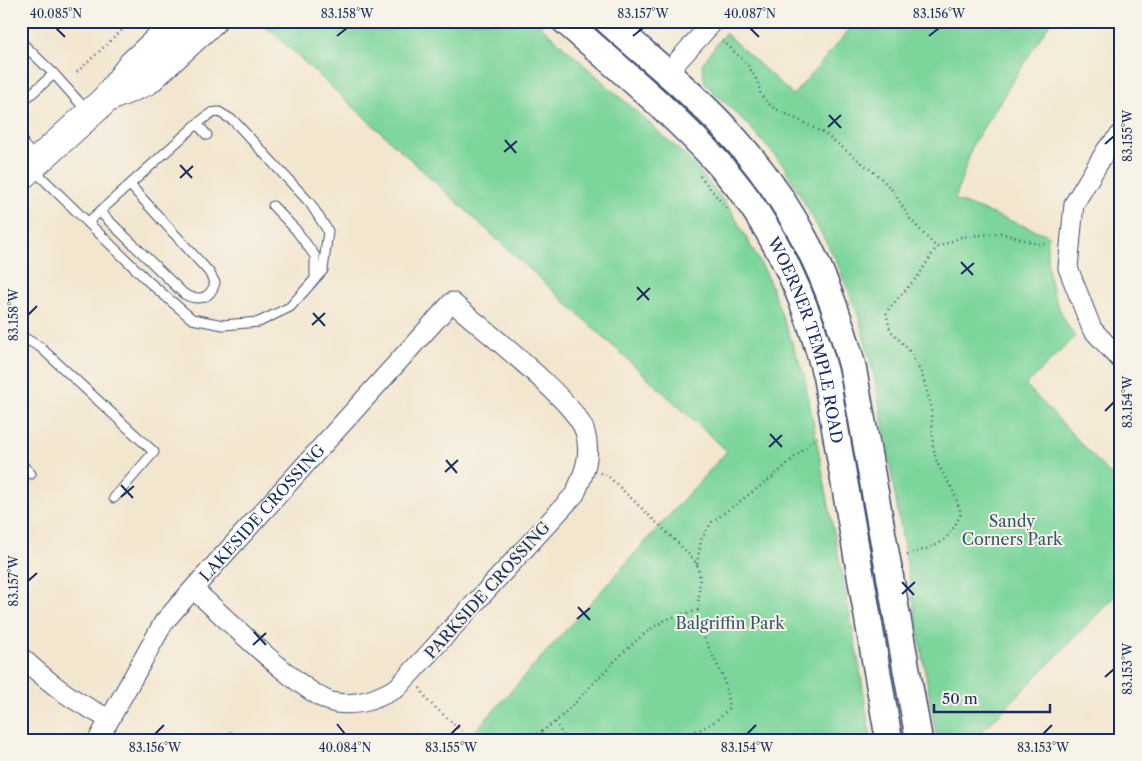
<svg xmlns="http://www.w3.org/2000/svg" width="1142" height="761" viewBox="0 0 1142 761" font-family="'Libre Caslon Text',serif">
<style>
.green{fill:#7bd59b;stroke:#4b827c}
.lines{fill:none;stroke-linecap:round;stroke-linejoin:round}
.lane-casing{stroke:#3b4a6f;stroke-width:11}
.street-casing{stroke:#3b4a6f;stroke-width:21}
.secondary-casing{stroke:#3b4a6f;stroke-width:29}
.primary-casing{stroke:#3b4a6f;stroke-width:30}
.path{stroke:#3b4a6f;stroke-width:2.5;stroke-dasharray:1 4;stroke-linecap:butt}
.lane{stroke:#fff;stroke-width:9}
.street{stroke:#fff;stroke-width:19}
.secondary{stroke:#fff;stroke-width:26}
.primary{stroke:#fff;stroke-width:28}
.ticks{fill:none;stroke:#1b2f5e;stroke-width:2}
.labels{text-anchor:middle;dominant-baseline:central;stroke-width:4;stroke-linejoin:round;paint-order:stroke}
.street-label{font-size:16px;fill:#1b2f5e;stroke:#f7f3e8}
.park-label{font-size:16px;fill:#33586d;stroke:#f7f3e8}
.neatline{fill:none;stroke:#1b2f5e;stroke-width:2}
.ticks-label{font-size:12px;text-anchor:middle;fill:#1b2f5e}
</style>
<rect width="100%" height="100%" fill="#f7f3e8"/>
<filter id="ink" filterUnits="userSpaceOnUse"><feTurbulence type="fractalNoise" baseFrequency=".02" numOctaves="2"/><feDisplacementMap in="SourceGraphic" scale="10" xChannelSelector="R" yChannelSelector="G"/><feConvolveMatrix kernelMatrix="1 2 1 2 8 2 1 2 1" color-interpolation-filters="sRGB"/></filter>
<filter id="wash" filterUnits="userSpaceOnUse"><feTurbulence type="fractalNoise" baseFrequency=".0096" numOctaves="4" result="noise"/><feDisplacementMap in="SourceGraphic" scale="20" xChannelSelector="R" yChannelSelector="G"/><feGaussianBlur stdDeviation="1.12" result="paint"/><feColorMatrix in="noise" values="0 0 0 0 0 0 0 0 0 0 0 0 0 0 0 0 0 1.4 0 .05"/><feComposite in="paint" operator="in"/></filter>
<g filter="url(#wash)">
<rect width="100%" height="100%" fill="#f3e6cf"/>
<g class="green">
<path d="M260,21H535L687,157L729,207L767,275L804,375L859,664L871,740H467L727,451Z"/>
<path d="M857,21H1051L973,144L955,200L1048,235C1044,274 1054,305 1075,337L1026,385L1121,486V590L982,732L986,740H937L876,384L860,320L837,262L784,166L749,126L705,84L702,64L725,33L793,95Z"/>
<path d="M229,730L241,740H219Z"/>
</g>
</g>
<g filter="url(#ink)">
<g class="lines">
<g class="lane-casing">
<g id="lane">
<path d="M21,42L54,74L88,112"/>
<path d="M21,114L23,101L54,74"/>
<path d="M197,124L207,135"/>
<path d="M21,130L23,144L35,158"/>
<path d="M33,169L149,282L192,319L223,325L259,322L290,307L323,270L328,231L310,203L234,121L219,112L211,113L197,124L87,223"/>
<path d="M273,206L296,230L315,256V278"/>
<path d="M101,213L184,294C197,301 210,300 215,283L209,272L130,185"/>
<path d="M21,336L40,347L154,452L114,498"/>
<path d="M21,464L31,474"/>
</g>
</g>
<g class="street-casing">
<g id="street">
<path d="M666,74L714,21"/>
<path d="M1121,134L1107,149L1074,204L1068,268L1092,329L1121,360"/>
<path d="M21,657C52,685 72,701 110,719"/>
<path id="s1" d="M98,740L164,622L193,589L452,302C480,327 577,402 585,432C592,455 584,474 575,494L397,688C376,699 361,706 336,703C306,699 220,612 193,589"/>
</g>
</g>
<g class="secondary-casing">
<g id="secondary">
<path id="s2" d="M565,21C618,68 673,113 720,165C773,224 807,300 826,376L889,740"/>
<path d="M608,21C651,60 697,96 735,139C796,207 831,282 853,369L919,740"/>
</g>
</g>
<g class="primary-casing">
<g id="primary">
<path d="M107,98L147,81L212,21"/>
<path d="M21,176L106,99L132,65L179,21"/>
</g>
</g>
<g class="path">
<path d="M537,21L546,30"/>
<path d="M723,41L748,65L758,83L761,96L772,107L824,133L881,178L893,191L910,219L936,247"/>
<path d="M77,72L132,21"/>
<path d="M700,176L727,209"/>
<path d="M600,473L608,476L684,549L697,564L700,578L697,623L724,679L729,707C716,726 694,732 673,740"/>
<path d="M907,555C939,545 947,545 961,513L953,490L937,463L933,446L931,406L922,374L908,349L890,330L886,312L918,276L936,248L961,237L1001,233L1038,244H1047"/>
<path d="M697,564L701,540L712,522L774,476L817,437"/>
<path d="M420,688L428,701L472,740"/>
<path d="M529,740L555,722"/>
<path d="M566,740L555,722C585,696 634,633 668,619C678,615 688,613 698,610"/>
</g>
<use href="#lane" class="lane"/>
<use href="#street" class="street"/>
<use href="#secondary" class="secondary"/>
<use href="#primary" class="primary"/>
</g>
</g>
<path class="ticks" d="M56,28L65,37M750,28L759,37M337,36L347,28M633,36L643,28M929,36L939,28M829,115L841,128M828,127L841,115M505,140L516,153M1105,144L1114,136M504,152L517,141M180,165L192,178M180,178L193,166M961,262L973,275M961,274L974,263M637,287L649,300M637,300L650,288M313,313L325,326M28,315L37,306M312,325L325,313M1105,411L1114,402M770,434L782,447M769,447L782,435M446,460L457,473M445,472L458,460M121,485L133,498M121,497L134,486M28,581L37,573M902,582L914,595M902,594L915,582M578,607L590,620M577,619L590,608M254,632L266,645M253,645L266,633M1105,677L1114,669M337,724L345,734M155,734L164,725M451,734L460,725M747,734L756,725M1043,734L1052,725"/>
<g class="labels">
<g class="street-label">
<text stroke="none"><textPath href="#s2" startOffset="410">WOERNER TEMPLE ROAD</textPath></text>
<text stroke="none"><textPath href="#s1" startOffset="282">LAKESIDE CROSSING</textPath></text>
<text transform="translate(487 590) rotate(-48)">PARKSIDE CROSSING</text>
</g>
<g class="park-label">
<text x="1012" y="521">Sandy<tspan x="1012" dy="18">Corners Park</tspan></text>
<text x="730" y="623">Balgriffin Park</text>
</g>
</g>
<rect width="1142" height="761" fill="none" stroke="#f7f3e8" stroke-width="55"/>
<path d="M934 704v8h116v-8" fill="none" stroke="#1b2f5e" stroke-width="2.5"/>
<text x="942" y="704" font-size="15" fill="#1b2f5e" stroke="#f7f3e8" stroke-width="4" paint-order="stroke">50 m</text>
<rect x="28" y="28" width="1086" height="706" class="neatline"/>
<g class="ticks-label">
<text x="56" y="18">40.085°N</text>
<text x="347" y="18">83.158°W</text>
<text x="643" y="18">83.157°W</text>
<text x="750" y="18">40.087°N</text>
<text x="939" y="18">83.156°W</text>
<text transform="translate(1128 136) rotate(-90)" y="4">83.155°W</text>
<text transform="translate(14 315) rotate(-90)" y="4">83.158°W</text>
<text transform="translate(1128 402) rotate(-90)" y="4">83.154°W</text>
<text transform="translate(14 581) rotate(-90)" y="4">83.157°W</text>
<text transform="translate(1128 669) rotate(-90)" y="4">83.153°W</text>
<text x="155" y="752">83.156°W</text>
<text x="345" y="752">40.084°N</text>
<text x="451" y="752">83.155°W</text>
<text x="747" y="752">83.154°W</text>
<text x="1043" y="752">83.153°W</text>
</g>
</svg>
